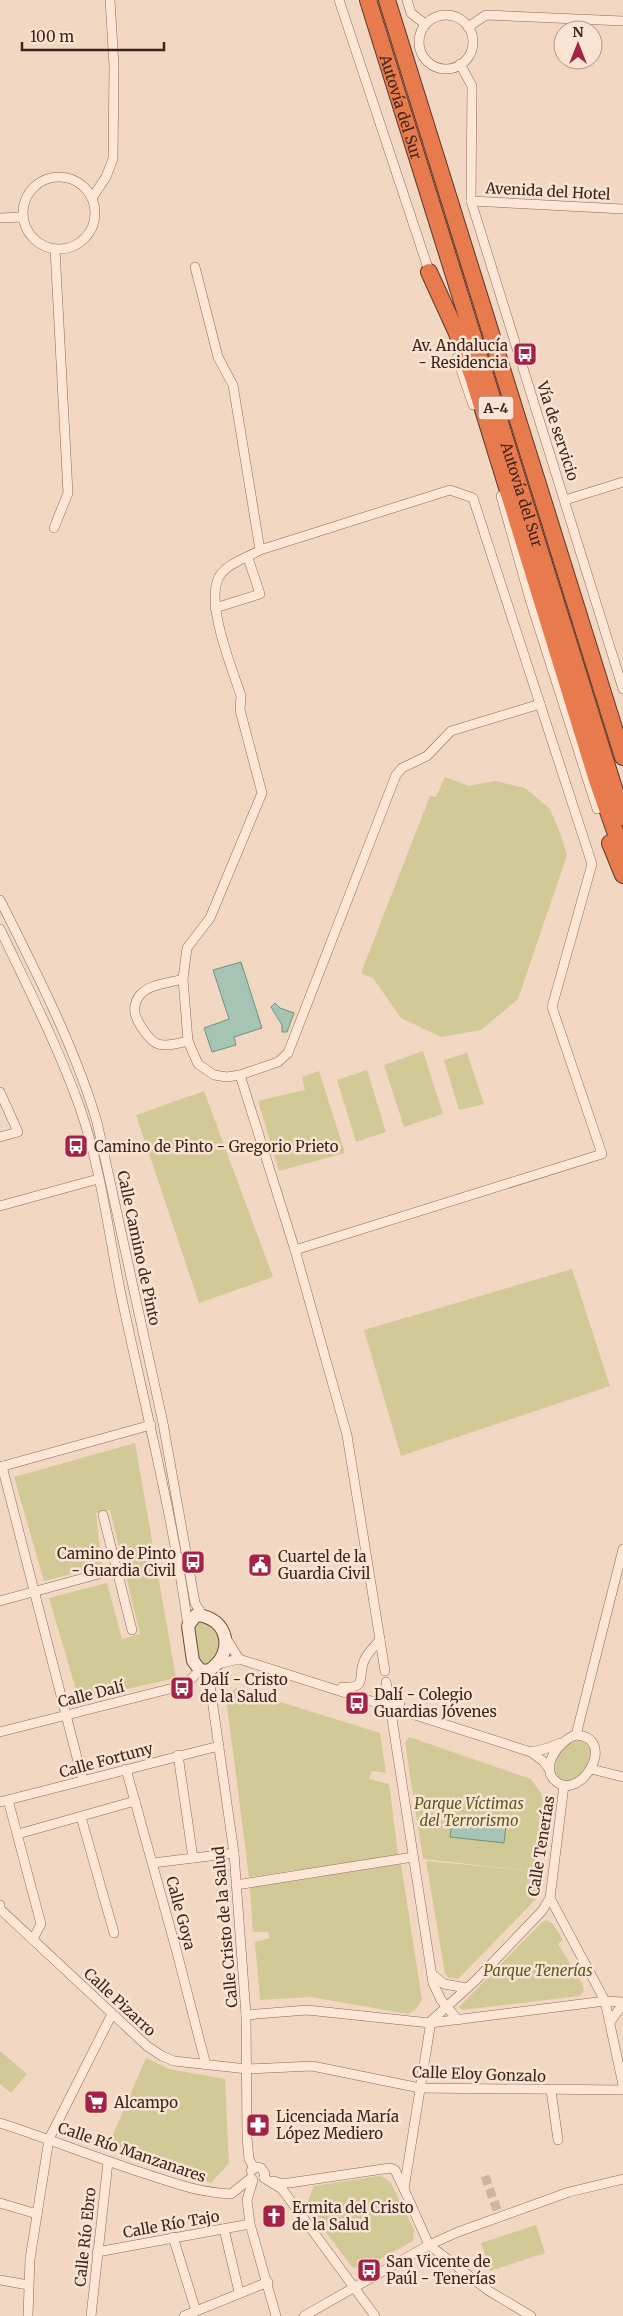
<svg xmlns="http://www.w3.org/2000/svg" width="623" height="2316" viewBox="0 0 623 2316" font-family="Merriweather,serif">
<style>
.green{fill:#d1c996}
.water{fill:#a6c4b3;stroke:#6b947f}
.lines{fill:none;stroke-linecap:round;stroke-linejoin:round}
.street-tunnel{stroke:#ceb4a2;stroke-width:9;stroke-dasharray:9 4.5;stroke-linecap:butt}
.street-casing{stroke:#8e6658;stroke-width:10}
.secondary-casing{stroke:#70483b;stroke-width:14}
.highway-casing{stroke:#5c362c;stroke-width:18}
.street{stroke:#fce7d7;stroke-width:9}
.secondary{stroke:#fce7d7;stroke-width:12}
.highway{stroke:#e87b4d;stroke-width:16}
.labels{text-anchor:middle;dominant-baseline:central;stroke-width:5;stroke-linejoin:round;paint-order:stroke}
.shield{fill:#f9e4d3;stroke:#755e54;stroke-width:1}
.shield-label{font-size:14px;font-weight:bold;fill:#3d241d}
.street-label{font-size:15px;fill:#3d241d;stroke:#f9e4d3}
.poi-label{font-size:15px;fill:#3d241d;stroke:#f9e4d3;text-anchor:start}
.park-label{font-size:15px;font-style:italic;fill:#5b5a22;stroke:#f9e4d3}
</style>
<rect width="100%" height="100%" fill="#f2d8c3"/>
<g class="green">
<path d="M445,777L469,786L495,781L525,788L550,809L559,830L567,855L518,999L481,1030L441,1037L401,1018L373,978L361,973L430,796L436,797Z"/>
<path d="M423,1051L443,1114L404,1127L384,1065Z"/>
<path d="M467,1053L484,1104L459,1110L444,1060Z"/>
<path d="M367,1070L386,1132L356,1142L337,1080Z"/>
<path d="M319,1071L345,1153L279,1171L258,1101L305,1090L302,1077Z"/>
<path d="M204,1091L273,1277L199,1303L136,1115Z"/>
<path d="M572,1269L610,1386L401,1456L364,1330Z"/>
<path d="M135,1443L176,1678L79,1700L49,1598L107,1583L122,1639L140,1634L110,1510L96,1513L102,1566L44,1581L14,1477Z"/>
<path d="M197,1621C212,1624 228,1638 218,1655C215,1659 210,1663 206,1666L200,1663L193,1626Z"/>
<path d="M236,1688L380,1733L386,1773L372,1771L369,1779L389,1784L398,1855L249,1877L226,1697Z"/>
<path d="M409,1737L531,1779L541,1793L543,1801L535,1871L541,1872L538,1897L458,1979L449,1978L445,1974L426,1861L533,1871L423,1859L405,1743Z"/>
<path d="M579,1740L589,1745C594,1762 580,1785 561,1780L555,1772C554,1755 563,1744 579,1740Z"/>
<path d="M401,1864L422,2000L416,2009L408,2014L311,1997L260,2000L255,1942L270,1938L268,1932H253L250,1888Z"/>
<path d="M546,1920L553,1924L563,1940L558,1944L582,1983L584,1990L580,1996L462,2010L459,2007L541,1923Z"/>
<path d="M0,2051L27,2074L11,2093L0,2084Z"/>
<path d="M146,2058L169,2069L225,2079L229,2163L211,2183L109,2144Z"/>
<path d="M379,2176L383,2177L391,2183L414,2230L413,2241L362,2269L352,2267L306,2206L314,2186Z"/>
<path d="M536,2225L545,2253L490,2271L481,2243Z"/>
</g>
<g class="water">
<path d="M241,962L262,1028L234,1037L236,1045L212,1052L204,1028L229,1019L213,970Z"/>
<path d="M275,1003L280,1008L294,1013L287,1032H282V1025L271,1007Z"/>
<path d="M452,1819L506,1825L504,1843L450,1837Z"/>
</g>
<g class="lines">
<path class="street-tunnel" d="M485,2176L497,2210"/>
<g class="street-casing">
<g id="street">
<path d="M339,0L430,274"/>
<path d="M407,0L411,13L425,24"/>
<circle cx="446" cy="42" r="27"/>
<path d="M468,27L486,15L623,21"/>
<path d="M460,64L472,86L471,201L623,689"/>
<circle cx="59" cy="213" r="36"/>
<path d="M92,198L106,177L113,159L114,66L110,0"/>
<path d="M471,201L623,209"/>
<path d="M0,218L23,217"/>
<path d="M195,267L218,357L233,385L260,550L450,490L473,498L592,864L552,1007L602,1154L295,1250"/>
<path d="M457,358L473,405"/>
<path d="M501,496L531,603L597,809"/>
<path d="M565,500L623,482"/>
<path d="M54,528L68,493L55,249"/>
<path d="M260,550C247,558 227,563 219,577C205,603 232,668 241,696L240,710L262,793L210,918L187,948L183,979L188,1041L198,1064L214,1075L227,1077L240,1075L278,1062L288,1053L396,775L402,768L427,756L451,731L540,704"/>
<path d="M215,608L260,594L248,558"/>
<path d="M0,900C36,972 74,1045 97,1122L163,1423L195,1603L203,1616"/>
<path d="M0,929C28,988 58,1046 80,1108C102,1171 109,1239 123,1304C146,1411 173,1517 188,1626"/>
<path d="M183,979C170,983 149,984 140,995C136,1000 134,1007 135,1013C137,1022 149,1041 158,1044C167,1047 179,1043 188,1041"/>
<path d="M240,1075L295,1250L347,1435L385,1671"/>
<path d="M0,1092L18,1132L0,1137"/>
<path d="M0,1206L98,1179"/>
<path d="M2,1466L83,1781"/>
<path d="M0,1467L151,1425"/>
<path d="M103,1515L132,1630"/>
<path d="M0,1601L117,1569"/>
<path d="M226,1638L239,1659"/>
<path d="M239,1659L531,1752L543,1761L550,1770"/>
<path d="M218,1664L239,1659"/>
<path d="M208,1671L234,1853L246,2015L247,2138L249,2159L254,2168"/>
<path d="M386,1682L389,1699L400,1703"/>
<path d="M342,1687C370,1689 356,1675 365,1659C368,1652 375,1646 380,1640"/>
<path d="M390,1706L433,1983L441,2000L458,2020"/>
<path d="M0,1732L185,1685L200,1670"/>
<path d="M576,1735L623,1549"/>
<path d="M576,1735C618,1738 582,1799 558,1783C537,1769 559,1740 576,1735Z"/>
<path d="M531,1752L548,1748L560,1743"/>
<path d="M178,1755L193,1858"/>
<path d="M126,1769L176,1949L206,2065"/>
<path d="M591,1769L623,1777"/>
<path d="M8,1800L41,1924L33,1939"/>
<path d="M0,1802L219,1746"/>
<path d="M81,1817L114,1933"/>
<path d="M18,1834L135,1801"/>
<path d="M153,1863L234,1853"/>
<path d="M236,1885L413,1857"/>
<path d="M550,1898L605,2001L623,2085"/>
<path d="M0,1905V1909L147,2046L162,2056L174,2061L247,2069L312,2066L420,2088L623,2090"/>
<path d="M432,1974L444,1984L467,1988"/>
<path d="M246,2015L307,2010L430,2023L605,2001L623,2002"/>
<path d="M610,2022L623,2004"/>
<path d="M551,2090L558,2140"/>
<path d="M0,2123C50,2139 99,2159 149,2175C179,2185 199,2192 231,2194L251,2178"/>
<path d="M251,2171L256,2167L261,2168L265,2174L264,2178"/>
<path d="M264,2178L282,2189L375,2316"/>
<path d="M253,2180L247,2200L250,2224L276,2316"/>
<path d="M274,2181L279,2183H289L390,2168L395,2170L404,2189"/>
<path d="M0,2203L37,2214"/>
<path d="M224,2229L239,2292"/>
<path d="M173,2237L196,2311"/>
<path d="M97,2252L250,2224"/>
<path d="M0,2280L28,2285"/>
<path d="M28,2316L30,2259L49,2139L112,2014"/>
<path d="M91,2316L108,2162"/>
<path d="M184,2316L268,2282"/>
<path d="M304,2316L429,2245L458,2232L569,2192L623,2179"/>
<path d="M531,2316L489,2291L429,2245L404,2189L431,2021L476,1980L542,1911L550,1898L564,1785"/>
</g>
</g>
<g class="secondary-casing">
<path id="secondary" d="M196,1615C229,1617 236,1654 208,1671L200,1670L193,1661L188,1626Z"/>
</g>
<g class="highway-casing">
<g id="highway">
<path id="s1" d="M368,0L623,817"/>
<path d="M387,0L623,757"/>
<path d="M429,272L456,331L473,377L597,780L623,854"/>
<path d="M610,843L623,875"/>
</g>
</g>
<use href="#street" class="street"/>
<use href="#secondary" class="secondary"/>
<use href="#highway" class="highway"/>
</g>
<defs>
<g id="bus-square" transform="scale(1.25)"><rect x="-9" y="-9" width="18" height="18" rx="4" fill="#a32245" stroke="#f9e4d3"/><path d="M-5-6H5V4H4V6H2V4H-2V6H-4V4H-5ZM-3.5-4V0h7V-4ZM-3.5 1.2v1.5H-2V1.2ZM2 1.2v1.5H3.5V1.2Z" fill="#fff"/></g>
<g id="civic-square" transform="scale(1.25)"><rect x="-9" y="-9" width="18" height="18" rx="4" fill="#a32245" stroke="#f9e4d3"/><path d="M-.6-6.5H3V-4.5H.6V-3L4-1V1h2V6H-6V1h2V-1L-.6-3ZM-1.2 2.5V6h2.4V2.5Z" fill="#fff"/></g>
<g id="supermarket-square" transform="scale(1.25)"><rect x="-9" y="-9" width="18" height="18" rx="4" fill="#a32245" stroke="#f9e4d3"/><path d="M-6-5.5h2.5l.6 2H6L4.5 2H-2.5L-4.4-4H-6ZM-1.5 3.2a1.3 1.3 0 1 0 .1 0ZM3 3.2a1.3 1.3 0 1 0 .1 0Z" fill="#fff"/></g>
<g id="pharmacy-square" transform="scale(1.25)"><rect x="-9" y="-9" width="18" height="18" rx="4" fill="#a32245" stroke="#f9e4d3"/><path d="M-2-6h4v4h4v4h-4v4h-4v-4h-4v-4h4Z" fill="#fff"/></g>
<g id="church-square" transform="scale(1.25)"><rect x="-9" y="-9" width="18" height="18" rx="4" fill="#a32245" stroke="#f9e4d3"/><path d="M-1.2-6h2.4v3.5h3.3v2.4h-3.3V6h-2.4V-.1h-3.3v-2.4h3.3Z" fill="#fff"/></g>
</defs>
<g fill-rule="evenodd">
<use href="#bus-square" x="525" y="354"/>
<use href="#bus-square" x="76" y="1146"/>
<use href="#bus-square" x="193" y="1562"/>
<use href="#civic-square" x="260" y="1565"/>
<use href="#bus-square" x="182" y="1688"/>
<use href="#bus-square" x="357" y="1703"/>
<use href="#supermarket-square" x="96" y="2102"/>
<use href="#pharmacy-square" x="258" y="2125"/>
<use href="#church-square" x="274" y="2216"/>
<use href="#bus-square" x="369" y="2270"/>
</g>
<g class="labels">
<rect class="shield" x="478.5" y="396.5" width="35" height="23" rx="4"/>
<g class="shield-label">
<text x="496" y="408">A-4</text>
</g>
<g class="street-label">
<text stroke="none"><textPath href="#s1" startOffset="112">Autovía del Sur</textPath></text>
<text transform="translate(548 191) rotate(3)">Avenida del Hotel</text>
<text transform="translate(558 431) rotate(72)">Vía de servicio</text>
<text stroke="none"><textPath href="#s1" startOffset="518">Autovía del Sur</textPath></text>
<text transform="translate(139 1248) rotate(78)">Calle Camino de Pinto</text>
<text transform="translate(91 1694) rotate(-14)">Calle Dalí</text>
<text transform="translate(106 1760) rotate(-15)">Calle Fortuny</text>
<text transform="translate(541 1846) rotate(-81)">Calle Tenerías</text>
<text transform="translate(181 1913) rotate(75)">Calle Goya</text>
<text transform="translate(225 1927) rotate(-95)">Calle Cristo de la Salud</text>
<text transform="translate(120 2002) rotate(43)">Calle Pizarro</text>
<text transform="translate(479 2074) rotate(2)">Calle Eloy Gonzalo</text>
<text transform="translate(132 2152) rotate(19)">Calle Río Manzanares</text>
<text transform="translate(171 2224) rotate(-10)">Calle Río Tajo</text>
<text transform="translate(85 2237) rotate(-84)">Calle Río Ebro</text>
</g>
<g class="poi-label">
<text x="508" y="345" text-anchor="end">Av. Andalucía<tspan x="508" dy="17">- Residencia</tspan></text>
<text x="94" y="1146">Camino de Pinto - Gregorio Prieto</text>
<text x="176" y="1553" text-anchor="end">Camino de Pinto<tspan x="176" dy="17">- Guardia Civil</tspan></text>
<text x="278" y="1556">Cuartel de la<tspan x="278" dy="17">Guardia Civil</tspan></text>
<text x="200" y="1679">Dalí - Cristo<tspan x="200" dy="17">de la Salud</tspan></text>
<text x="374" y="1694">Dalí - Colegio<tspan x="374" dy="17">Guardias Jóvenes</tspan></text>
<text x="114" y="2102">Alcampo</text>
<text x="276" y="2116">Licenciada María<tspan x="276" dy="17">López Mediero</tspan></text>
<text x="292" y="2207">Ermita del Cristo<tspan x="292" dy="17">de la Salud</tspan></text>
<text x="386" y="2261">San Vicente de<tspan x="386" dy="17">Paúl - Tenerías</tspan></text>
</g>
<g class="park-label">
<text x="469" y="1803">Parque Víctimas<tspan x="469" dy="17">del Terrorismo</tspan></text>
<text x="538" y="1970">Parque Tenerías</text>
</g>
</g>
<g transform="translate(578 45)"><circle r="24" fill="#f9e4d3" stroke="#ae978a"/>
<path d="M0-4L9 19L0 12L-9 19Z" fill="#a32245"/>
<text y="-8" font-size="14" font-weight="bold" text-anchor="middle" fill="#3d241d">N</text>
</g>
<path d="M22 42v8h142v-8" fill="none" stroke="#3d241d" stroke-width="2.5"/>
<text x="30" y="42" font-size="15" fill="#3d241d" stroke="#f9e4d3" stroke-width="4" paint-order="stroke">100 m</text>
</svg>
